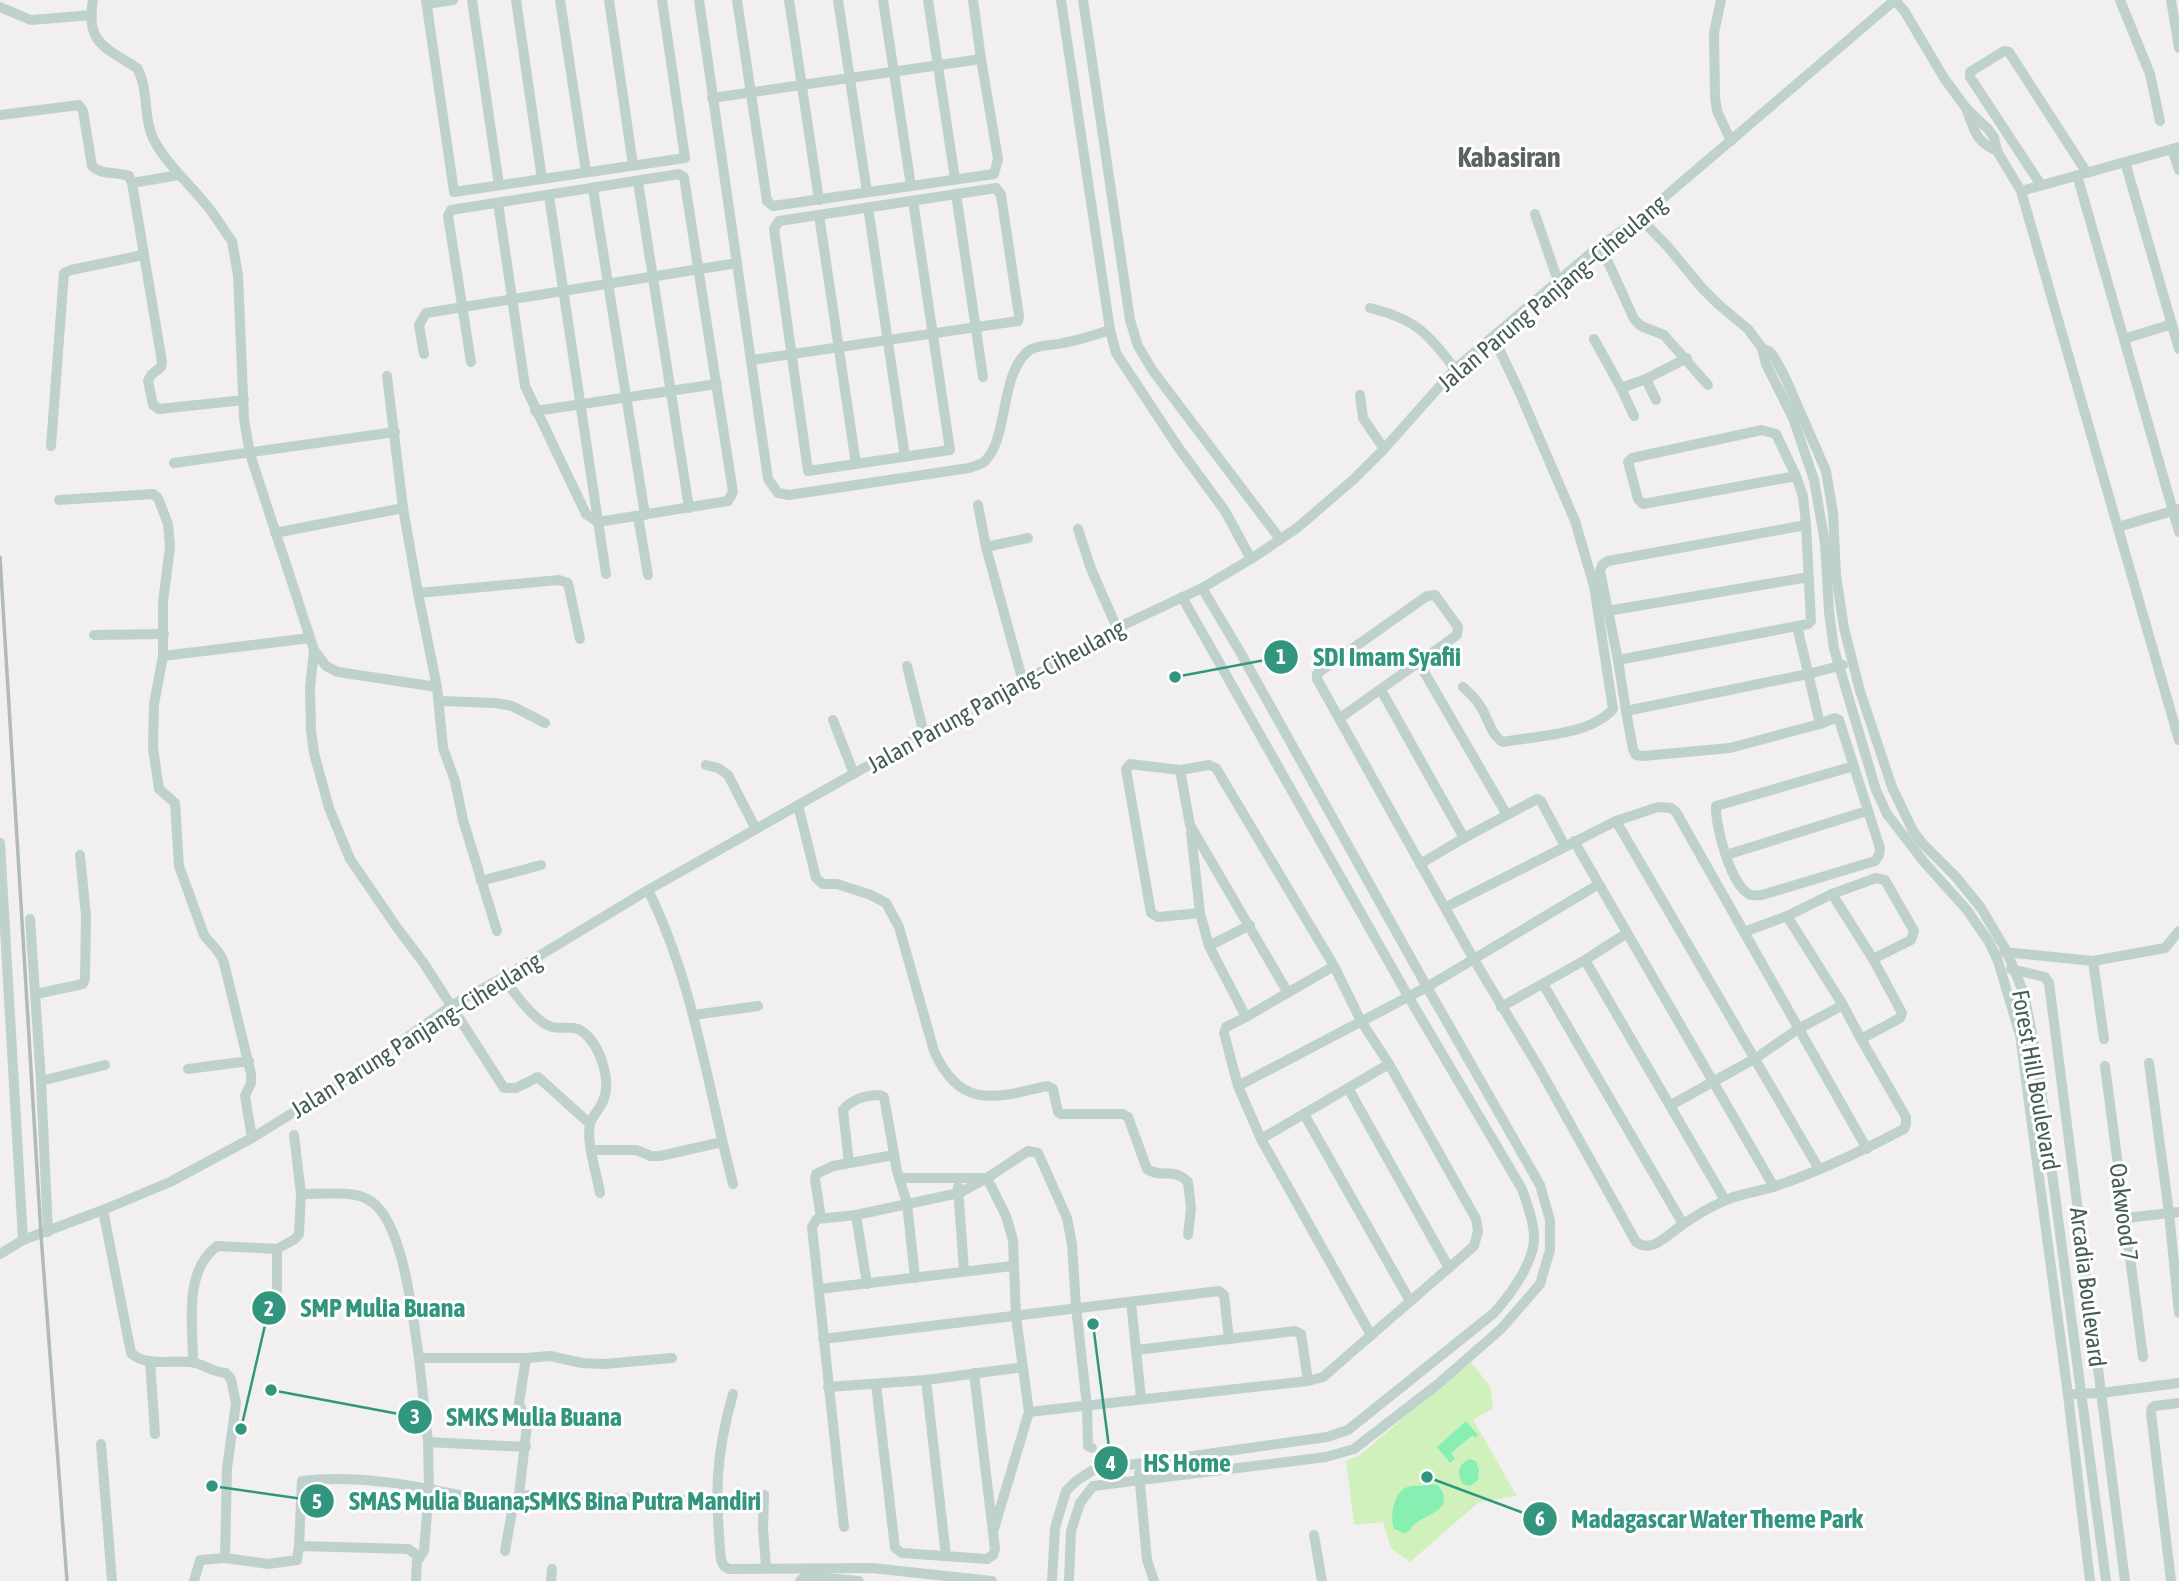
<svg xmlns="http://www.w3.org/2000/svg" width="2179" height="1581" viewBox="0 0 2179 1581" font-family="'Asap Condensed',sans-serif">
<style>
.green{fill:#d1f1bc}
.water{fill:#88efb3}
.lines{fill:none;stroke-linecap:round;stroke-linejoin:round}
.minor{stroke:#bfd1cc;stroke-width:10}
.rail{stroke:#b1bab8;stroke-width:3.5}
.labels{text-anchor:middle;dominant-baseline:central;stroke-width:6;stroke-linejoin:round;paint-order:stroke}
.street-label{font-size:24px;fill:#465d56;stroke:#fff}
.quarter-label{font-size:28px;font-weight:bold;fill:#5b6462;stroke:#fff}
.leader{fill:none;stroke:#32957d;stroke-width:2.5}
.callout-dot{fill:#32957d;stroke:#fff;stroke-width:2.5}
.mark-label{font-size:21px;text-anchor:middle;font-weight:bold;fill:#fff}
.callout-label{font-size:26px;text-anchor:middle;font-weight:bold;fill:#32957d;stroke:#fff;stroke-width:6;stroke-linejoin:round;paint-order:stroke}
</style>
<rect width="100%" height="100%" fill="#f2eff1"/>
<path class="green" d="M1470,1361L1490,1386L1493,1409L1473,1419L1517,1496L1479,1502L1410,1562L1391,1548L1383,1522L1354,1525L1346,1461L1360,1455Z"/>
<g class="water">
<path d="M1466,1421L1478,1435L1475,1438L1473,1435L1451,1453L1455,1459L1450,1463L1437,1447Z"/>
<path d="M1470,1459L1476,1461L1479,1470L1478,1480L1470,1486L1463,1484C1456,1473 1458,1464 1470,1459Z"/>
<path d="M1428,1484L1438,1485C1456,1509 1430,1512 1416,1523C1413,1525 1411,1529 1408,1532L1404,1533L1394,1529C1389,1517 1394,1488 1411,1486C1418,1485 1421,1487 1428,1484Z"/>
</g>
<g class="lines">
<g class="minor">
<path d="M93,0C85,43 106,48 137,68C150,91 142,119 155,142C167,164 187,182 203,201C214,213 222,228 232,241L238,275L244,419L250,454L314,650L326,666L338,672L437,687"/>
<path d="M426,0L454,192L685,158L662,0"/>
<path d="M472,0L499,185"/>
<path d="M516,0L542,179"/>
<path d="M560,0L586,172"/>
<path d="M609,0L633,165"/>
<path d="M699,0L768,479L778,493L789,495L969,468C973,466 980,465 984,462C1009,439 999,378 1027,352C1037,344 1051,346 1063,343C1079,340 1095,335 1110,330"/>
<path d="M737,0L767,201L773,206L994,174L998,159L981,59"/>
<path d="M789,0L819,200"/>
<path d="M838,0L867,192"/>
<path d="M883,0L911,186"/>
<path d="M928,0L955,179"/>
<path d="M1061,0L1110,330L1116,353L1178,447L1225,511L1251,559"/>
<path d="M1083,0L1130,320L1138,346L1153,371L1280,539"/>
<path d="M1721,0L1714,33L1715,97L1717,111L1731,141"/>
<path d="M1895,0L1905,12L1944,78L1966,108L1988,129L1994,137L1997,151L2021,191L2179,740"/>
<path d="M2120,0L2150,74L2160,121"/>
<path d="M2171,0L2179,48"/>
<path d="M427,4L453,0"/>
<path d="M0,7L31,20L92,15"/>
<path d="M712,98L981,59L973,0"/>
<path d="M1967,111C1975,131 1976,142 1997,151"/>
<path d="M0,115L79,105L83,111L92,166C103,176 115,171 129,176L132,183"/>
<path d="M2172,149L2179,170"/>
<path d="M2125,162L2179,349"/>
<path d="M179,175L132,183L162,362L161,367L151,375L148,381L153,405L159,409L244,400"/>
<path d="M2077,175L2179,532"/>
<path d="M638,182L689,508"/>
<path d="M2041,185L1970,77V72L2004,51L2009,52L2087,173"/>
<path d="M593,189L645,515"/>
<path d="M2021,191L2179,147"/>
<path d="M956,194L983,377"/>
<path d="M549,196L606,574"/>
<path d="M868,207L905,457"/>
<path d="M1535,214L1558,281"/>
<path d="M819,215L856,464"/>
<path d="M1640,218L1668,247L1702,288L1719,305L1748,329L1762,348L1766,364L1793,418L1814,480L1825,543L1829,612L1834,649L1876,790L1887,814L1924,862L1967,910L1989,942L1998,961L2020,1035L2068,1395L2090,1581"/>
<path d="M1598,247L1609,264L1634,319L1641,326L1664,335L1708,385"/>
<path d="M1370,308C1415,319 1428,333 1455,369"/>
<path d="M1594,339L1621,388"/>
<path d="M2124,339L2172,324"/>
<path d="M1762,348L1769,351L1774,357L1785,377L1826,471L1833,513L1836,575L1844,628L1860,691L1892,787L1913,831L1923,844L1956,877L1981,908L2007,952L2024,994L2037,1059L2106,1581"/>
<path d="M424,354L419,325L426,313L737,263"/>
<path d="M752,360C840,347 929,334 1018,321L1019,316L1001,195L996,188L779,221L774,229L808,471L950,450L913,201"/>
<path d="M471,362L448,216L451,210L679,174L684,177L733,492L728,501L598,522L586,514L525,386L498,203"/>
<path d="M387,376L403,508L418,593L437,687L443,748L455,781L463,820L497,931"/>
<path d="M1646,379L1656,400"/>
<path d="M1360,395L1363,418L1384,449"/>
<path d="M535,411L717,384"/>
<path d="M1634,416L1621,388L1646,379L1687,358"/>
<path d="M51,446L64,273L71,270L143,255"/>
<path d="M174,463L395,432"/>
<path d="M1796,476L1643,504L1638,499L1628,462L1632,458L1762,430L1776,434L1796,476L1803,496L1806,525L1811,621L1808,624L1618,660L1626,711L1808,674L1843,665"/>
<path d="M59,500L153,494L158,498L168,524L170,547L163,602V656L154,704L153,748L159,789L175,803L179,866L204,935C211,945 220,950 224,963L251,1074V1083L245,1096L252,1138"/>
<path d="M978,505L986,547L1023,682"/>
<path d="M638,516L648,575"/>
<path d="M2118,527L2179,509"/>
<path d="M1078,529L1091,569L1117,628"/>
<path d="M275,533L403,508"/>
<path d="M986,547L1028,538"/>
<path d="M418,593L559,580L568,583L580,639"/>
<path d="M1607,611L1809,577"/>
<path d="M1797,626L1820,724"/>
<path d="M94,635L164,634"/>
<path d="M314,650L310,688L311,730L314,753L329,808L350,859L398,929L423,962L504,1088H516L538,1077L590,1124"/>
<path d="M163,656L310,638"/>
<path d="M1618,660L1600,571L1602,565L1608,561L1806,525"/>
<path d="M1419,663L1507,815"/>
<path d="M907,666L924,734"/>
<path d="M1463,687C1471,694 1477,700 1482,709C1489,721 1491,735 1503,742C1536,736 1591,735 1613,709L1594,586L1575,521L1519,391L1500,351L1491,338"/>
<path d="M1381,690L1464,838"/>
<path d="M439,701L496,703L512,706L545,723"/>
<path d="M1626,711L1633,749L1636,755L1643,756L1730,748L1820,724L1835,718L1839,720L1880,848L1879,855L1875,861L1762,895C1761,895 1752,896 1751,895C1731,888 1715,825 1716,806L1854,766"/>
<path d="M1340,718L1457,635L1458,627L1435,595L1427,596L1322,670L1317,674V679L1473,958L1538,1066L1636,1242C1652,1254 1668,1234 1682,1225C1695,1216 1710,1207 1724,1201C1740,1193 1759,1192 1776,1186C1820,1171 1862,1151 1904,1129L1906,1124V1117L1861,1039L1900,1018L1902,1013L1873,959L1911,940L1914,931L1885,880L1876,878L1832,894L1787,916L1744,932"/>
<path d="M833,720L854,774"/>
<path d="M706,765L718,768L728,775L756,829"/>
<path d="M1180,770L1190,825L1288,993"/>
<path d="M798,805L816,878L823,884H837L871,895L886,903L899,927L934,1051C960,1110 995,1098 1047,1086L1053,1089L1058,1112L1061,1114H1123L1128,1117L1147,1169C1162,1179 1174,1167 1188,1182L1191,1208L1188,1235"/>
<path d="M1616,821L1819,1169"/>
<path d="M1191,832L1200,913L1209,946L1246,1017"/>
<path d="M1574,841L1774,1187"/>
<path d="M0,843L23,1240"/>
<path d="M1726,855L1867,811"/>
<path d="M1420,864L1464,838L1537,799L1541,801L1565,846"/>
<path d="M481,881L541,865"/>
<path d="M648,890C694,983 707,1085 733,1184"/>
<path d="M1832,894L1873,959"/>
<path d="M1446,907L1616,821L1658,807L1671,808L1676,812L1867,1149"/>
<path d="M1787,916L1843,1005L1861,1039"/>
<path d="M30,919L41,1081L48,1232"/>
<path d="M1209,946L1250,925"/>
<path d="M2004,952L2093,961L2165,948L2179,931"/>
<path d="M1585,960L1725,1200"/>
<path d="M2093,961L2104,1039"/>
<path d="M1334,966L1246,1017L1226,1027L1224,1033L1238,1086L1261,1139L1371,1335"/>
<path d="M2011,969L2045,977L2049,983L2125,1581"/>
<path d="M504,977C512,991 536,1023 552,1027C563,1030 573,1024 583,1032C600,1045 612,1081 603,1101C600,1109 592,1116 590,1124C586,1143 597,1174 600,1193"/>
<path d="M1543,984L1683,1224"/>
<path d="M36,994L83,984L85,979L86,916L80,855"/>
<path d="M1501,1007L1585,960L1627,933"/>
<path d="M694,1015L758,1006"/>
<path d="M2149,1063L2169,1213L2179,1313"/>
<path d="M2105,1066L2143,1357"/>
<path d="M188,1069L249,1061"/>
<path d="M41,1081L105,1065"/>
<path d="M1238,1086L1427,987L1599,884"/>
<path d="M1348,1088L1449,1268"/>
<path d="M1671,1105L1756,1058L1798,1029L1843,1005"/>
<path d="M1304,1114L1410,1301"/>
<path d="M294,1135L301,1194C318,1194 349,1191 365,1198C404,1213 413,1321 419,1358H526L519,1403L527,1425L519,1495L717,1501"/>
<path d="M1261,1139L1389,1064"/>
<path d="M591,1150H636L651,1156H660L722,1142"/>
<path d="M849,1163L843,1110C851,1099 867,1095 880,1095L884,1097L897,1171L907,1203L915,1278"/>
<path d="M899,1178H987L1006,1216L1013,1240L1016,1317L1029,1412L993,1532"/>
<path d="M958,1187L964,1271"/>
<path d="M103,1210L131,1353C146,1367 171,1360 190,1362C203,1363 210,1372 226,1373L231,1379L236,1403L227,1468L225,1558"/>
<path d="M856,1215L867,1284"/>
<path d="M821,1218L815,1179L816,1174L833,1166L894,1155"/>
<path d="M2126,1218L2179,1212"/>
<path d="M0,1254L23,1240L103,1210L170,1182L252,1138L357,1073L451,1006L504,977L648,890L924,734L1023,682L1117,628L1202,588L1251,559L1297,528L1354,479L1384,449L1455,369L1598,247L1640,218L1895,0"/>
<path d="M819,1289L1012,1266"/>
<path d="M277,1294V1249L295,1239L299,1234L301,1194"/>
<path d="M1131,1302L1141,1398"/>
<path d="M823,1339L1219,1291L1224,1295L1229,1339L1295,1331L1301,1334L1308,1381"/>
<path d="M1136,1350L1229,1339"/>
<path d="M526,1358L550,1356L582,1363L604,1364L672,1358"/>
<path d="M150,1361L155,1434"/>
<path d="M193,1362C193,1324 183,1272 217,1246L277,1249"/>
<path d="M926,1380L946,1556"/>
<path d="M876,1384L895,1548L902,1553L987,1559L993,1555L995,1549L974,1373"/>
<path d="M828,1387L926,1380L1023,1367"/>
<path d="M733,1394C715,1456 715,1496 721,1560L724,1566L729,1569L872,1568L992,1581"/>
<path d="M2074,1394L2101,1393L2179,1383"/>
<path d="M1029,1412L1308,1381L1323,1377L1474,1246L1478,1231L1476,1219L1389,1064L1361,1021L1334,966L1216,768L1209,765L1180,770L1130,764L1126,769L1151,913L1158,917L1200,913"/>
<path d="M428,1442L526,1447"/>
<path d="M101,1444L112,1581"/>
<path d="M1139,1473L1147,1560L1154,1581"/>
<path d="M764,1495L763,1528L766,1567"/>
<path d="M844,1527L812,1227L817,1219L856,1215L959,1193L987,1178L1028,1151L1038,1153L1067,1218L1072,1244L1076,1307L1087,1406L1088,1446L1092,1448"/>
<path d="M1314,1535L1322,1581"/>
<path d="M299,1546L302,1481C358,1474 418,1486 474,1498"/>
<path d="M505,1551L513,1506L519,1495"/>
<path d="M194,1581L200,1560L225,1558L268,1564L297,1560L299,1546L408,1549L420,1557"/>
<path d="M416,1581L417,1561L424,1551L429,1488L428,1442L419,1358"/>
<path d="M551,1581L552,1569"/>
<path d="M800,1581L805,1576L859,1581"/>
<path d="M1052,1581L1055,1528L1066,1491L1076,1481L1093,1470L1327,1437L1348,1430L1494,1313C1510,1295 1527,1272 1533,1248C1537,1229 1528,1207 1522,1189L1408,996L1182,597"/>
<path d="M1069,1581L1071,1531L1080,1503L1093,1486L1326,1457L1354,1449L1438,1384L1502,1328L1540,1284L1550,1250V1220L1540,1185L1427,987L1239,650L1202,588"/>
<path d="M2171,1581L2151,1413L2152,1408L2155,1406L2179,1403"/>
</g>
<path class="rail" d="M0,557L41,1235L67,1581"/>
</g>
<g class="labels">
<g class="street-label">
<text transform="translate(1552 293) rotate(-40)">Jalan Parung Panjang–Ciheulang</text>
<text transform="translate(996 696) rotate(-29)">Jalan Parung Panjang–Ciheulang</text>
<text transform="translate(416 1035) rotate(-32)">Jalan Parung Panjang–Ciheulang</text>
<text transform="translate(2036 1080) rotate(80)">Forest Hill Boulevard</text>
<text transform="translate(2124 1212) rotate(83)">Oakwood 7</text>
<text transform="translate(2088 1287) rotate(83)">Arcadia Boulevard</text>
</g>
<g class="quarter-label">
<text x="1509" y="157">Kabasiran</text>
</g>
</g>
<path class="leader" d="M1175 677L1281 657M241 1429L269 1308M271 1390L415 1417M1093 1324L1111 1463M212 1486L317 1501M1427 1477L1540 1519"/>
<g class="callout-dot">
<circle cx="1175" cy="677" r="7"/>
<circle cx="241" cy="1429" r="7"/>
<circle cx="271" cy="1390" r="7"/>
<circle cx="1093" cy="1324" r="7"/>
<circle cx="212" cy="1486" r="7"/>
<circle cx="1427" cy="1477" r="7"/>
<circle cx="1281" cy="657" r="18"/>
<circle cx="269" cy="1308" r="18"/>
<circle cx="415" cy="1417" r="18"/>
<circle cx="1111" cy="1463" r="18"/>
<circle cx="317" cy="1501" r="18"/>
<circle cx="1540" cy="1519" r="18"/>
</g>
<g class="mark-label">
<text x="1281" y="664">1</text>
<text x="269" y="1316">2</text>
<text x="415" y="1424">3</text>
<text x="1111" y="1471">4</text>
<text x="317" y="1509">5</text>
<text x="1540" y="1526">6</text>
</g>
<g class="callout-label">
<text x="1387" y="666">SDI Imam Syafii</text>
<text x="383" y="1317">SMP Mulia Buana</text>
<text x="534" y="1426">SMKS Mulia Buana</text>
<text x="1187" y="1472">HS Home</text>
<text x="555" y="1510">SMAS Mulia Buana;SMKS Bina Putra Mandiri</text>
<text x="1717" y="1528">Madagascar Water Theme Park</text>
</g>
</svg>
